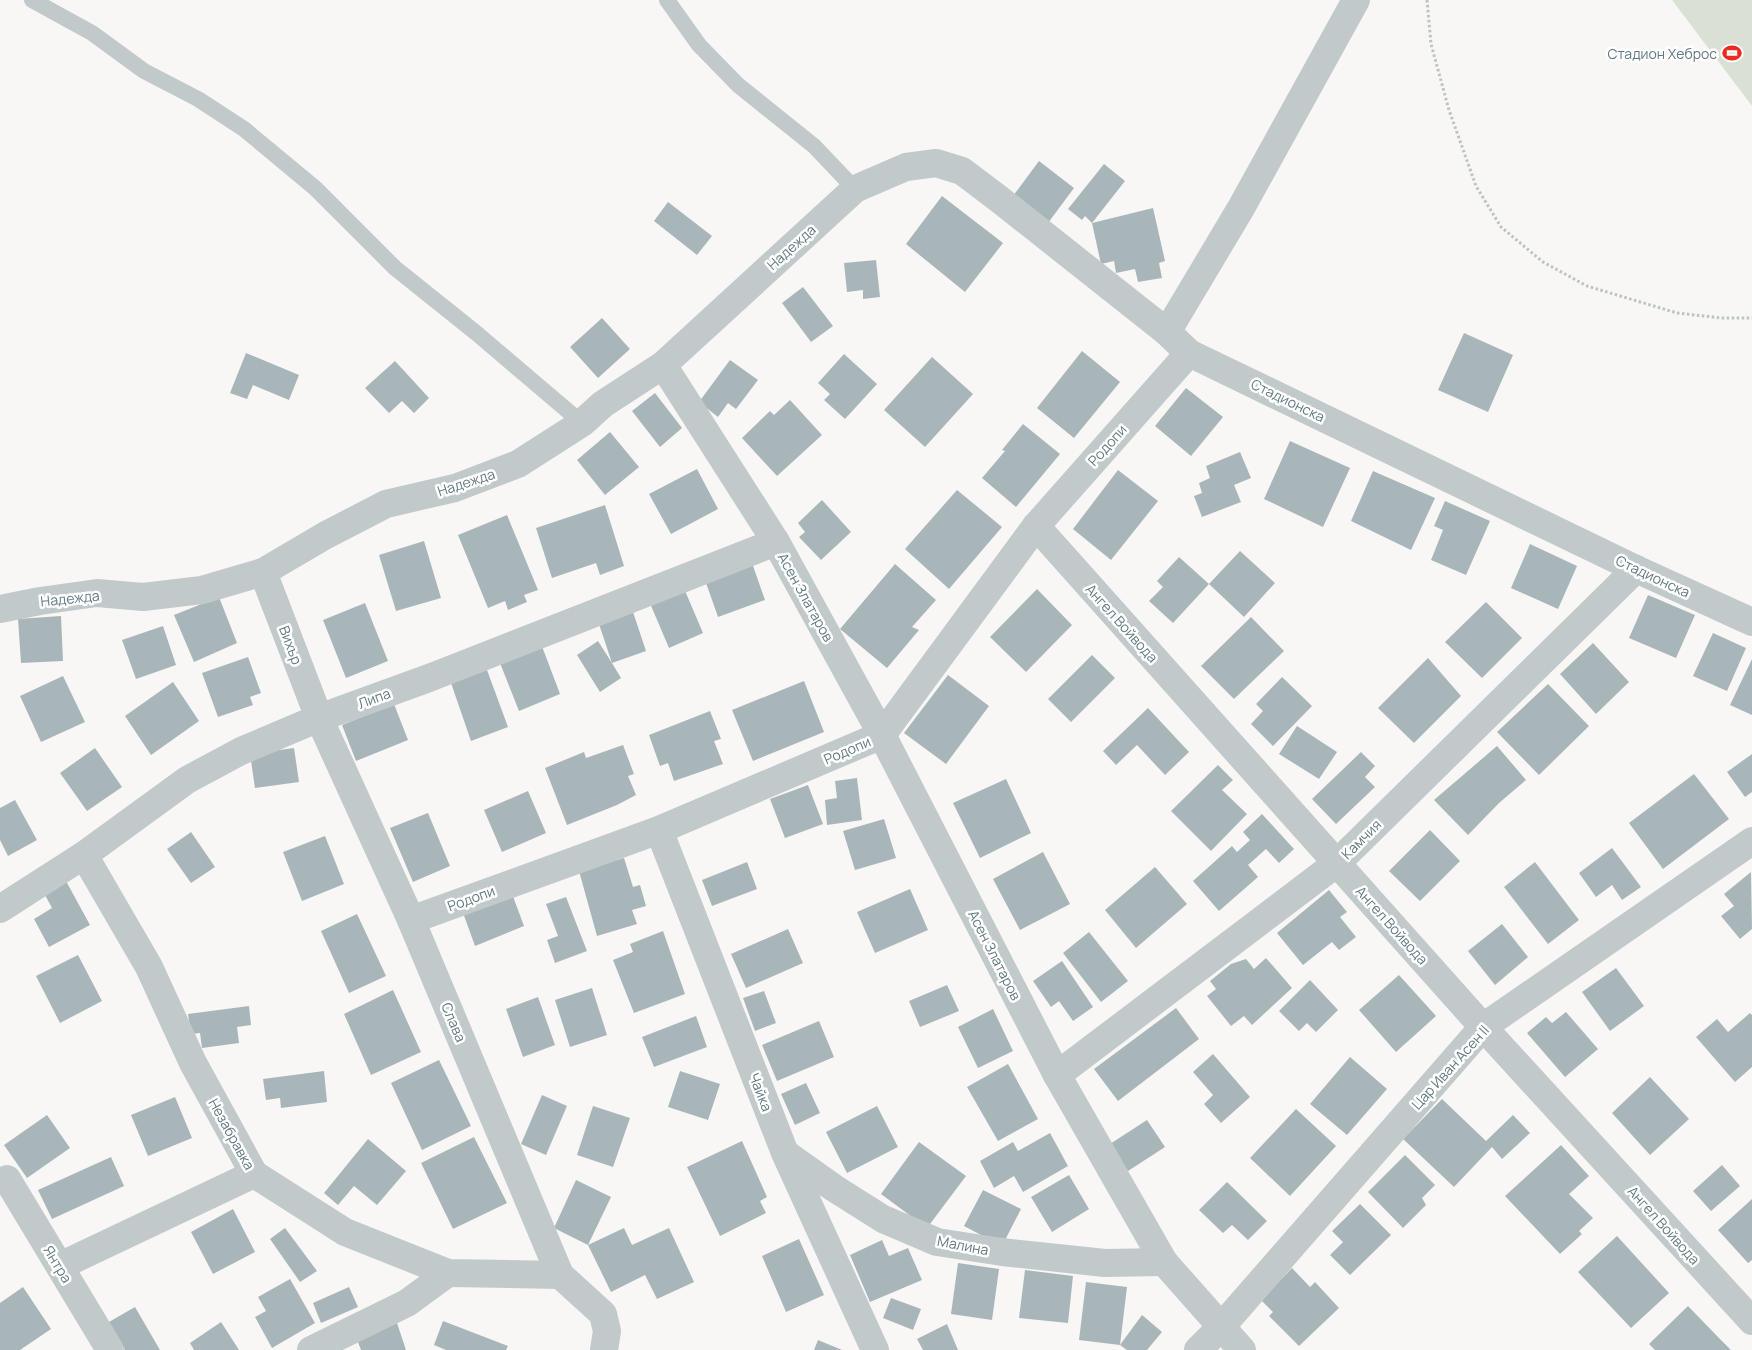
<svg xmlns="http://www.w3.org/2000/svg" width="1752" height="1350" viewBox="0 0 1752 1350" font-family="Manrope,sans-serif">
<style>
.green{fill:#dbe0d5}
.building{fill:#a9b6b9}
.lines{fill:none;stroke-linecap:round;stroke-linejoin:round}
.path{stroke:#bec2c3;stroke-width:3;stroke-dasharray:2.5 2.5;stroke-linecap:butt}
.lane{stroke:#c2c9cb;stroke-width:16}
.street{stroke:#c2c9cb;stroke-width:28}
.labels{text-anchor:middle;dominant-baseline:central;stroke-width:5;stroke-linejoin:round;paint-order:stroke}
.poi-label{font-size:14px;fill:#617a82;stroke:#fff;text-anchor:end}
.street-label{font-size:14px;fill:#617a82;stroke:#fff}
</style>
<rect width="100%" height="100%" fill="#f8f7f5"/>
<path class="green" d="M1672,0H1752V106Z"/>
<g class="building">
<path d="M1039,161L1074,188L1048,223L1013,196Z"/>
<path d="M1104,164L1125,181L1092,223L1153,208L1165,261L1159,263L1162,278L1138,282L1135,269L1116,273L1114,261L1101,264L1092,223L1085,216L1082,220L1068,209Z"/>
<path d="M942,196L1003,243L965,292L906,244Z"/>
<path d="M668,202L712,236L697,255L654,221Z"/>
<path d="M876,260L880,297L863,299V290L847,292L844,263Z"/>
<path d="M803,287L833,326L811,342L782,303Z"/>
<path d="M602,318L630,349L598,378L570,347Z"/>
<path d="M1464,333L1513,355L1488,412L1438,390Z"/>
<path d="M1082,351L1120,382L1074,438L1037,408Z"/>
<path d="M246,353L299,375L289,400L253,385L247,399L230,393Z"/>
<path d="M844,354L877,384L845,419L824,400L830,394L818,383Z"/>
<path d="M932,357L973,394L925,447L884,410Z"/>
<path d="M730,360L758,380L736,409L728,403L718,417L699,402Z"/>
<path d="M395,361L429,398L414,413L402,401L389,413L365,388Z"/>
<path d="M1186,388L1223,417L1191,456L1155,426Z"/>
<path d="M655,393L682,428L660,447L632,411Z"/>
<path d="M790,400L822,435L777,476L742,438L770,411L774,415Z"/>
<path d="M1023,424L1060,454L1016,507L982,478L1005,451L1002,450Z"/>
<path d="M610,432L639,467L605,495L577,460Z"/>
<path d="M1290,441L1350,468L1323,527L1264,499Z"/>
<path d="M1240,452L1251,478L1234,485L1241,502L1202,517L1194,496L1202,493L1199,483L1210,478L1206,466Z"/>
<path d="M697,469L718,509L671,534L649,494Z"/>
<path d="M1118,470L1158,501L1111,560L1073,529Z"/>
<path d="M1373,471L1435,498L1411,550L1351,521Z"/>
<path d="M957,490L1002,527L949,589L905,549Z"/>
<path d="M822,500L851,532L821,560L799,537L805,532L798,523Z"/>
<path d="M1445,501L1490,521L1466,575L1431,560L1443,530L1434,526Z"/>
<path d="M605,505L624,566L600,575L596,563L552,578L536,528Z"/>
<path d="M507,515L538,590L524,595L527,602L508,610L505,601L488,608L458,535Z"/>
<path d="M424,541L441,598L396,611L379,555Z"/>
<path d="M1530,544L1577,566L1558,609L1511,588Z"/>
<path d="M1240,551L1275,583L1244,617L1209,584L1173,623L1149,601L1163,587L1157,581L1179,557L1209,584Z"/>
<path d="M752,563L765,600L718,617L705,580Z"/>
<path d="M895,564L936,600L912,627L919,630L887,668L840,629Z"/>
<path d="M683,586L703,633L669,648L649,601Z"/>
<path d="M1037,589L1072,625L1026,672L990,637Z"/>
<path d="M1648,595L1695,615L1676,658L1629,638Z"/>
<path d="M219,597L237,643L194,662L174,615Z"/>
<path d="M1486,602L1522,638L1482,678L1445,642Z"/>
<path d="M365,603L388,661L346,678L323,620Z"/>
<path d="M633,612L646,651L612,663L621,678L600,692L577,655L598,641L612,663L599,624Z"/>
<path d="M61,616L63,661L21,663L18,619Z"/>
<path d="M1251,617L1284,651L1234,699L1201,666Z"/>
<path d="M163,626L176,665L136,679L122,640Z"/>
<path d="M1713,633L1746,648L1727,691L1693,676Z"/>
<path d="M540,641L560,694L519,711L498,658Z"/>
<path d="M1593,643L1629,682L1596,714L1560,674Z"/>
<path d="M1092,655L1115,678L1071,722L1048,699Z"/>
<path d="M248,657L261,693L250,697L253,705L218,717L202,673Z"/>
<path d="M1428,658L1461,696L1414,743L1378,708Z"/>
<path d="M1752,659V715L1730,705Z"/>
<path d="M487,670L508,727L471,741L451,683Z"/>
<path d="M948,675L989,706L946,764L904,733Z"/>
<path d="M63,676L85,722L41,742L20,696Z"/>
<path d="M1282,677L1312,706L1273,746L1251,724L1263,711L1256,704Z"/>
<path d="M804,681L824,732L753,761L732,710Z"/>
<path d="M173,682L199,721L151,755L125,716Z"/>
<path d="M1548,684L1589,726L1539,775L1497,732Z"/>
<path d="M394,704L408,740L356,761L342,725Z"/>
<path d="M1148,708L1189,752L1165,775L1137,745L1116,765L1103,751Z"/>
<path d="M710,711L721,739L714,741L723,764L674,781L668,763L660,766L649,735Z"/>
<path d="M1297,726L1337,752L1319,779L1279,754Z"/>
<path d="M623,745L634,774L628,776L636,795L617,805L567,825L545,768L584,752L586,758Z"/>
<path d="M1497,746L1526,780L1499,803L1468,835L1434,800Z"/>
<path d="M95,748L122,787L87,811L60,773Z"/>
<path d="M294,748L299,782L255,788L250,754Z"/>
<path d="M1361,752L1375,766L1365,777L1375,787L1336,824L1312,799Z"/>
<path d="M1752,754V792L1745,797L1727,772Z"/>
<path d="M1218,765L1233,780L1222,790L1247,814L1211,851L1171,811Z"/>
<path d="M1694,774L1729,819L1663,869L1629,823Z"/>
<path d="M857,778L862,820L827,825L825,800L837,798L835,781Z"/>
<path d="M1006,779L1031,833L980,858L953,803Z"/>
<path d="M808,785L823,824L785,838L770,799Z"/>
<path d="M528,791L546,833L502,852L484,810Z"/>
<path d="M15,800L37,840L8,856L0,840V808Z"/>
<path d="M428,813L450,866L413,882L390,828Z"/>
<path d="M1262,814L1294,849L1279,863L1266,849L1248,865L1258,877L1219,911L1193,881L1232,846L1237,852L1250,840L1243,832Z"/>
<path d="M884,819L896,858L855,870L843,831Z"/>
<path d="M1430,830L1460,861L1420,901L1389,871Z"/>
<path d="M191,832L215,867L191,883L167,849Z"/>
<path d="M325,836L344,884L302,901L283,852Z"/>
<path d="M1612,848L1641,887L1622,900L1612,885L1596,897L1579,873Z"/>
<path d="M1043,852L1070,904L1020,930L993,879Z"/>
<path d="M624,858L633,887L640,885L646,906L632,910L637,924L597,936L579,871Z"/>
<path d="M747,862L757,889L712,906L702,880Z"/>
<path d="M1535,862L1579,920L1548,944L1504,887Z"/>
<path d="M1155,867L1187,904L1136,948L1105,910Z"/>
<path d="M1751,872L1752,929L1740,939L1721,916L1734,906L1724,894Z"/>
<path d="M66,881L90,925L49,947L34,919L52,908L44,893Z"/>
<path d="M910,889L928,930L875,953L857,912Z"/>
<path d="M1329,890L1347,912L1340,917L1356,937L1339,950L1332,942L1303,965L1277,933Z"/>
<path d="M511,891L524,926L475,946L462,910Z"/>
<path d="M566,897L587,951L555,963L547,940L558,936L546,904Z"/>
<path d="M357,914L386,976L349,993L321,931Z"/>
<path d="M1502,924L1528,957L1495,985L1468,951Z"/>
<path d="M788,929L803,963L746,988L731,954Z"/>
<path d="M663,931L685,994L634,1013L613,960L633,952L630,944Z"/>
<path d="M1089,932L1128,981L1101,1002L1063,953Z"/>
<path d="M78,955L102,1001L60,1023L36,976Z"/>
<path d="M1266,958L1292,988L1252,1025L1244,1016L1231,1026L1207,996L1216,989L1210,981L1231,964L1246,959L1254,969Z"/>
<path d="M1062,961L1093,1007L1073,1021L1059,1001L1051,1007L1033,981Z"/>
<path d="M1616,968L1644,1006L1610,1031L1582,992Z"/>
<path d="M1399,975L1436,1016L1396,1052L1359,1010Z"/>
<path d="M1310,980L1338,1010L1316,1032L1307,1023L1299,1031L1279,1011Z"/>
<path d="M947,985L959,1011L920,1027L909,1001Z"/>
<path d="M592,988L607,1035L570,1047L555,1000Z"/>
<path d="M393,990L421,1052L371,1075L344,1014Z"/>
<path d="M764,991L776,1023L755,1031L743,998Z"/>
<path d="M538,997L555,1045L523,1057L506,1009Z"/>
<path d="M249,1006L251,1025L237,1027L239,1043L202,1048L200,1033L191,1034L188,1014Z"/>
<path d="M1176,1008L1199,1039L1118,1101L1094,1069Z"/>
<path d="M993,1009L1013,1051L978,1068L958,1027Z"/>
<path d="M1566,1012L1598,1049L1565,1077L1527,1033L1546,1017L1552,1023Z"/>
<path d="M1750,1013L1752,1015V1067L1735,1082L1696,1037L1717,1019L1728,1032Z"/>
<path d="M696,1016L707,1047L654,1067L642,1037Z"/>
<path d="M819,1021L834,1057L777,1081L762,1045Z"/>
<path d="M1213,1054L1250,1097L1221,1123L1204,1104L1213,1095L1193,1072Z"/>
<path d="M1350,1057L1387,1089L1347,1135L1310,1104Z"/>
<path d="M439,1060L471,1126L422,1150L391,1083Z"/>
<path d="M1008,1064L1038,1119L998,1141L967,1087Z"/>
<path d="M324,1071L327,1102L281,1108L280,1098L266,1100L263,1079Z"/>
<path d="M680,1071L720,1084L708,1120L668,1107Z"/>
<path d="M1650,1077L1689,1119L1650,1155L1612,1113Z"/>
<path d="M806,1083L820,1113L795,1125L781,1094Z"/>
<path d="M542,1095L567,1106L546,1155L521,1144Z"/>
<path d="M175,1097L192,1138L148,1156L131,1115Z"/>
<path d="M1442,1099L1486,1141L1513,1115L1530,1133L1502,1159L1492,1147L1454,1187L1403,1139Z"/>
<path d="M593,1106L630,1118L613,1167L577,1155Z"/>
<path d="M877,1106L898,1147L847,1173L826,1132Z"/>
<path d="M1296,1109L1336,1146L1290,1196L1250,1158Z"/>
<path d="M47,1115L70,1148L27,1178L4,1145Z"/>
<path d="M1147,1120L1165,1147L1128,1171L1110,1144Z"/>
<path d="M1050,1133L1068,1166L1023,1192L1014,1176L994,1188L980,1161L1013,1142L1018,1151Z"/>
<path d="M474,1137L507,1203L453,1229L421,1163Z"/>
<path d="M368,1139L406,1171L377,1205L354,1186L338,1205L324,1193Z"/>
<path d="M742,1141L767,1197L760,1201L766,1213L720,1236L687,1167Z"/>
<path d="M919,1142L966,1176L927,1228L881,1194Z"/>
<path d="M1561,1145L1589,1176L1569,1194L1593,1218L1579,1231L1582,1234L1560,1254L1505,1196Z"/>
<path d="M1405,1155L1435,1185L1422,1198L1426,1205L1403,1228L1368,1192Z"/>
<path d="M111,1157L124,1186L52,1219L38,1190Z"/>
<path d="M1722,1165L1740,1186L1711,1211L1693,1191Z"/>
<path d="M1069,1175L1089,1209L1052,1232L1031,1197Z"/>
<path d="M576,1180L611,1197L588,1245L624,1228L632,1245L669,1228L694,1282L657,1299L645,1275L611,1292L588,1245L554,1228Z"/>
<path d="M1227,1182L1267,1221L1248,1240L1232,1225L1223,1233L1199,1210Z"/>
<path d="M983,1190L1021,1209L1002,1246L964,1226Z"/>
<path d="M1752,1199V1260L1748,1263L1718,1230Z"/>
<path d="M1360,1204L1391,1235L1350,1275L1330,1255L1343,1242L1332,1231Z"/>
<path d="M233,1209L255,1252L213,1274L191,1232Z"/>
<path d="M285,1228L317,1271L300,1282L270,1239Z"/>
<path d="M1617,1236L1669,1293L1631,1328L1578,1272Z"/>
<path d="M799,1239L824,1295L786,1312L762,1256Z"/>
<path d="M882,1240L889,1256L908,1248L922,1280L870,1302L850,1255Z"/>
<path d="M958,1263L999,1269L992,1320L951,1314Z"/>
<path d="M1292,1268L1310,1287L1315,1282L1339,1308L1299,1346L1269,1316L1273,1312L1261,1300Z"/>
<path d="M1025,1270L1073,1276L1068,1323L1019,1318Z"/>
<path d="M290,1279L315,1323L272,1348L255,1317L266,1311L258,1297Z"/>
<path d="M1086,1282L1127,1287L1120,1345L1142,1315L1162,1332L1147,1350H1127L1120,1345L1079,1340Z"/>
<path d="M23,1287L51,1329L20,1350H0V1303Z"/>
<path d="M349,1287L358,1307L321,1323L313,1303Z"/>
<path d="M891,1298L921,1309L913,1330L883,1318Z"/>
<path d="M1688,1306L1717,1336L1731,1350H1655L1649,1344Z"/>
<path d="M135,1307L160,1350H125L109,1322Z"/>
<path d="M443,1321L508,1346L506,1350H446L434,1345Z"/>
<path d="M221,1322L239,1350H194L190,1343Z"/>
<path d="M397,1323L406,1350H361L356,1337Z"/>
<path d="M947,1324L958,1350H923L917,1339Z"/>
<path d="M818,1340L842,1350H814Z"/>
</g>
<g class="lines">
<path class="path" d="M1427,0L1431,44L1449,110L1476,186L1501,227L1543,262L1587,286L1677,313L1722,318H1752"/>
<g class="lane">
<path d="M32,0L92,33L144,71L198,99L244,129L315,188L395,268L475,332L582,423"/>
<path d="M667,0L699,45L738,85L814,146L855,189"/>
</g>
<g class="street">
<path d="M1167,332L1241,208L1356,0"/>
<path d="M663,365L776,542L882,735L1057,1075L1164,1262L1242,1350"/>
<path d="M1036,526L1483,1027L1752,1321"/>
<path d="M263,572L319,718L411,920L560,1275L603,1314L607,1331L604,1350"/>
<path d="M0,609L40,601L97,593L143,597L202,590L263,572L326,535L386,504L455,488L518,464L582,423L603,404L663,365L855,189L906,167L936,163L962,171L999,199L1167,332L1189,353L1636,569L1752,622"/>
<path d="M659,830L785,1153L875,1350"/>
<path d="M84,855L149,967L193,1063L254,1174L345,1232L448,1273L560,1275"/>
<path d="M0,909L84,855L187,780L241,751L319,718L429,678L776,542"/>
<path d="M411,920L659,830L882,735L1036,526L1189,353"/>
<path d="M1057,1075L1337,863L1636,569"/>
<path d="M786,1154L834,1188L883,1219L937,1242L1002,1252L1105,1263L1164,1262"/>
<path d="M7,1179L110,1350"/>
<path d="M60,1266L254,1174"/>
<path d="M311,1350L407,1303L448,1273"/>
<path d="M1198,1350L1222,1326L1483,1027L1752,841"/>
</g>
</g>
<defs>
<g id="stadium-bare" transform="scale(1.5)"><path d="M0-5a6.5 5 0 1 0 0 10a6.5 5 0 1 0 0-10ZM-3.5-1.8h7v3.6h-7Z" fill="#ee291e" stroke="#fff" stroke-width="2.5" paint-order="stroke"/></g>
</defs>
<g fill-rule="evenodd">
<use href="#stadium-bare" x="1732" y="53"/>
</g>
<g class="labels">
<g class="poi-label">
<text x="1717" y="53">Стадион Хеброс</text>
</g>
<g class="street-label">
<text transform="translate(791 247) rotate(-42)">Надежда</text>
<text transform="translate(1288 400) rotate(26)">Стадионска</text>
<text transform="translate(1107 445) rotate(-48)">Родопи</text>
<text transform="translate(466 482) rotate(-18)">Надежда</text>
<text transform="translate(1653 576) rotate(25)">Стадионска</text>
<text transform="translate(806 597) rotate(61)">Асен Златаров</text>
<text transform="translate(70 598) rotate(-6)">Надежда</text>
<text transform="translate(1122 623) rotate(48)">Ангел Войвода</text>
<text transform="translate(291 645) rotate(69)">Вихър</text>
<text transform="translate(374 698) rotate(-20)">Липа</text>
<text transform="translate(847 750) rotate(-23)">Родопи</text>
<text transform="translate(1361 839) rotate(-45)">Камчия</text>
<text transform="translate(471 898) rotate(-20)">Родопи</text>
<text transform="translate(1392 925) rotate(48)">Ангел Войвода</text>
<text transform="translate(995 955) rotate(63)">Асен Златаров</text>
<text transform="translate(454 1022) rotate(67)">Слава</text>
<text transform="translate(1450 1067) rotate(-48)">Цар Иван Асен II</text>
<text transform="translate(761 1092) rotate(69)">Чайка</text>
<text transform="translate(232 1134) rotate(61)">Незабравка</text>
<text transform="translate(1664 1225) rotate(48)">Ангел Войвода</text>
<text transform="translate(963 1245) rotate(11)">Малина</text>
<text transform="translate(58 1264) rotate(59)">Янтра</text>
</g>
</g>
</svg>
